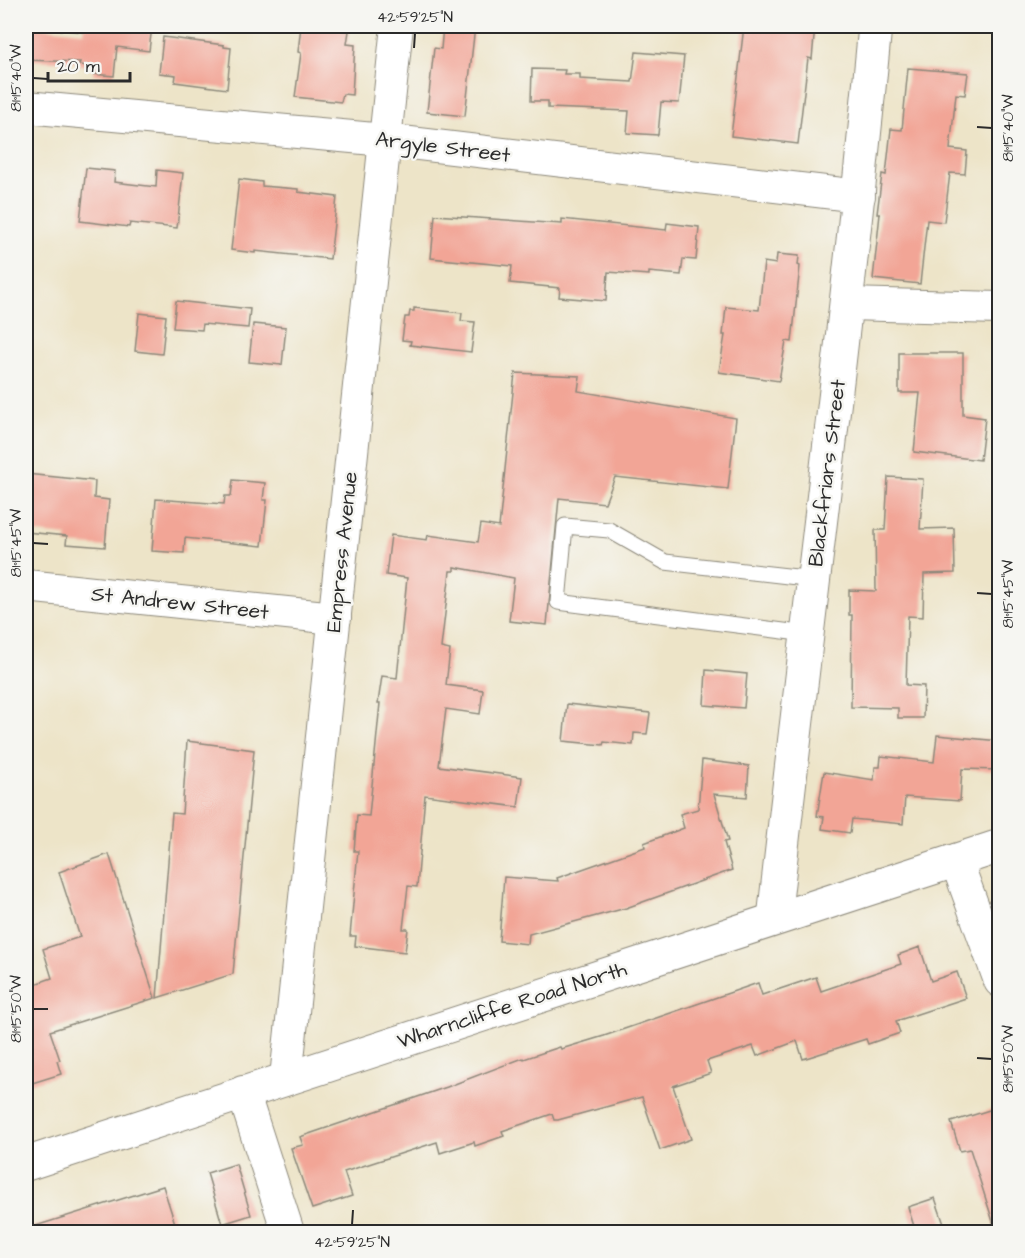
<svg xmlns="http://www.w3.org/2000/svg" width="1025" height="1258" viewBox="0 0 1025 1258" font-family="'Architects Daughter',sans-serif">
<style>
.building{fill:#f2a596}
.lines{fill:none;stroke-linecap:round;stroke-linejoin:round}
.service-casing{stroke:#8c887a;stroke-width:17}
.minor-casing{stroke:#8c887a;stroke-width:34}
.tertiary-casing{stroke:#8c887a;stroke-width:35}
.secondary-casing{stroke:#8c887a;stroke-width:35}
.service{stroke:#fff;stroke-width:15}
.minor{stroke:#fff;stroke-width:32}
.tertiary{stroke:#fff;stroke-width:33}
.secondary{stroke:#fff;stroke-width:33}
.ticks{fill:none;stroke:#2b2b2b;stroke-width:2}
.labels{text-anchor:middle;dominant-baseline:central;stroke-width:5;stroke-linejoin:round;paint-order:stroke}
.street-label{font-size:21px;fill:#2b2b2b;stroke:#f6f6f2}
.neatline{fill:none;stroke:#2b2b2b;stroke-width:2}
.ticks-label{font-size:15px;text-anchor:middle;fill:#2b2b2b}
</style>
<rect width="100%" height="100%" fill="#f6f6f2"/>
<filter id="ink" filterUnits="userSpaceOnUse"><feTurbulence type="fractalNoise" baseFrequency=".0167" numOctaves="2"/><feDisplacementMap in="SourceGraphic" scale="12" xChannelSelector="R" yChannelSelector="G"/><feConvolveMatrix kernelMatrix="1 2 1 2 8 2 1 2 1" color-interpolation-filters="sRGB"/></filter>
<filter id="wash" filterUnits="userSpaceOnUse"><feTurbulence type="fractalNoise" baseFrequency=".008" numOctaves="4" result="noise"/><feDisplacementMap in="SourceGraphic" scale="24" xChannelSelector="R" yChannelSelector="G"/><feGaussianBlur stdDeviation="1.35" result="paint"/><feColorMatrix in="noise" values="0 0 0 0 0 0 0 0 0 0 0 0 0 0 0 0 0 1.4 0 .05"/><feComposite in="paint" operator="in"/></filter>
<g filter="url(#wash)">
<rect width="100%" height="100%" fill="#ede4c8"/>
<g id="blocks">
<g class="building">
<path d="M26,26L83,32L84,26H152L149,51L117,47L114,76L93,74L94,66L79,65L80,62L26,60Z"/>
<path d="M301,26L349,31L347,44L355,45L352,95L343,94L341,102L295,97L301,53L298,52Z"/>
<path d="M443,26H475L465,116L427,112L434,48L441,49Z"/>
<path d="M744,26H815L812,59L808,58L798,144L731,136Z"/>
<path d="M163,37L224,45V47L231,48L227,89L175,82L176,75L159,73Z"/>
<path d="M636,52L684,56L679,103L661,102L658,135L627,133L629,111L548,108V101H531L532,69L565,70L564,74H580V79L632,82Z"/>
<path d="M908,68L968,73L965,95L956,94L950,149L967,151L965,174L950,173L944,222L927,220L920,284L873,279L880,214H877L882,174L886,175L891,129L902,130Z"/>
<path d="M86,168L115,171L114,182L156,187L157,170L183,173L177,228L130,223L129,227L80,221Z"/>
<path d="M239,179L262,182V186L298,189V192L337,197L330,259L255,251V253L231,250Z"/>
<path d="M435,215L562,224V219L666,230L667,223L699,227L696,260L683,259L681,275L649,272V275L608,272L606,301L559,297L560,288L510,283L512,266L431,258Z"/>
<path d="M777,254L799,256L798,265L800,266L792,342L786,341L779,381L719,372L725,335H723L726,307L759,310L764,262L776,264Z"/>
<path d="M176,301L250,309L248,328L203,324L202,330L173,328Z"/>
<path d="M414,308L462,313L461,321L475,322L471,352L410,345L411,341L402,340L405,317H409L410,311H414Z"/>
<path d="M139,313L166,316L162,354L135,351Z"/>
<path d="M253,324L286,327L282,365L249,362Z"/>
<path d="M899,353H963V415L985,418L980,460L914,452L920,393H899Z"/>
<path d="M515,373L580,376L578,391L736,418L728,489L615,477L605,503L559,498L547,625L509,621L514,578L454,567V571H450L441,648L450,650L446,685L483,690L480,714L446,709L439,766L522,777L518,807L425,795L417,887L408,886L403,929H408L405,952L355,946L356,936H350L358,851H354L357,815L369,816L380,703H378L382,676L397,678L407,578L386,575L391,535L427,540L428,535L478,542L481,524L499,527Z"/>
<path d="M26,474L95,481L94,498L109,500L105,547L66,544L67,536L26,532Z"/>
<path d="M888,477L923,479L920,529L954,528L955,573L924,574L923,617L908,616L906,685L924,686L923,718H898V708L851,707L852,615H849V590L876,591L875,530H885Z"/>
<path d="M233,480L265,483L263,500H267L262,546L185,538L184,553L152,551L156,499L224,504L225,496H231Z"/>
<path d="M706,670L747,674L744,708L704,705Z"/>
<path d="M567,704L650,713L647,734L634,733L633,745L604,742L603,745L563,741Z"/>
<path d="M937,735L999,741V770L962,769L960,801L905,797L903,824L852,819L850,833L822,829L824,817L817,816L824,772L874,780L875,767H880L881,756L934,762Z"/>
<path d="M187,741L254,750L233,974L157,998L172,813L182,814Z"/>
<path d="M702,760L749,766L747,797L714,794L728,841L724,842L732,870L626,908L529,934L528,944L499,941L504,877L558,881L557,878L645,847L644,843L684,828L680,814L698,809Z"/>
<path d="M109,854L155,998L50,1031L60,1060L57,1061L61,1074L26,1085V987L52,978L43,949L80,937L59,872Z"/>
<path d="M920,947L931,981L957,972L966,998L896,1021L900,1033L868,1044L866,1039L803,1059L797,1041L757,1056L753,1046L707,1061L711,1073L673,1086L691,1139L660,1150L642,1097L558,1120H554L552,1114L502,1131L504,1136L475,1146L474,1142L440,1153L437,1142L344,1172L352,1196L312,1209L291,1148L303,1145L300,1137L447,1087L523,1058L524,1059L560,1047L561,1049L604,1036L758,983L762,995L816,977L821,991L901,964L898,955Z"/>
<path d="M999,1107V1227L995,1228L970,1149L960,1151L951,1122Z"/>
<path d="M236,1164L251,1215L222,1224L207,1173Z"/>
<path d="M163,1186L178,1233H29V1228Z"/>
<path d="M935,1198L945,1227L928,1233H916L908,1207Z"/>
</g>
</g>
</g>
<g filter="url(#ink)">
<use href="#blocks" fill-opacity="0" stroke="#8c887a" stroke-width="1.5"/>
<g class="lines">
<g class="service-casing">
<path id="service" d="M807,634L558,602L565,526L609,530L665,562L814,579"/>
</g>
<g class="minor-casing">
<g id="minor">
<path d="M26,107L385,140L859,196"/>
<path d="M847,304L1000,308"/>
<path d="M26,586L335,618"/>
<path d="M956,860L1000,981"/>
<path d="M286,1078L397,26"/>
<path d="M243,1092L288,1232"/>
</g>
</g>
<g class="tertiary-casing">
<path id="tertiary" d="M774,919C807,621 847,324 875,26"/>
</g>
<g class="secondary-casing">
<path id="secondary" d="M26,1164L1000,846"/>
</g>
<use href="#service" class="service"/>
<use href="#minor" class="minor"/>
<use href="#tertiary" class="tertiary"/>
<use href="#secondary" class="secondary"/>
</g>
</g>
<path class="ticks" d="M414,48L415,33M33,78L48,79M977,127L992,128M33,543L48,544M977,593L992,594M33,1009H48M977,1058L992,1059M352,1225L353,1210"/>
<g class="labels">
<g class="street-label">
<text transform="translate(443 147) rotate(7)">Argyle Street</text>
<text transform="translate(827 473) rotate(-83)">Blackfriars Street</text>
<text transform="translate(342 552) rotate(-84)">Empress Avenue</text>
<text transform="translate(180 603) rotate(6)">St Andrew Street</text>
<text transform="translate(512 1005) rotate(-18)">Wharncliffe Road North</text>
</g>
</g>
<rect width="1025" height="1258" fill="none" stroke="#f6f6f2" stroke-width="66"/>
<path d="M48 72v9h82v-9" fill="none" stroke="#2b2b2b" stroke-width="3"/>
<text x="57" y="72" font-size="18" fill="#2b2b2b" stroke="#f6f6f2" stroke-width="4.5" paint-order="stroke">20 m</text>
<rect x="33" y="33" width="959" height="1192" class="neatline"/>
<g class="ticks-label">
<text x="415" y="22">42°59'25"N</text>
<text transform="translate(16 78) rotate(-90)" y="5">81°15'40"W</text>
<text transform="translate(1008 128) rotate(-90)" y="5">81°15'40"W</text>
<text transform="translate(16 543) rotate(-90)" y="5">81°15'45"W</text>
<text transform="translate(1008 594) rotate(-90)" y="5">81°15'45"W</text>
<text transform="translate(16 1009) rotate(-90)" y="5">81°15'50"W</text>
<text transform="translate(1008 1059) rotate(-90)" y="5">81°15'50"W</text>
<text x="352" y="1247">42°59'25"N</text>
</g>
</svg>
